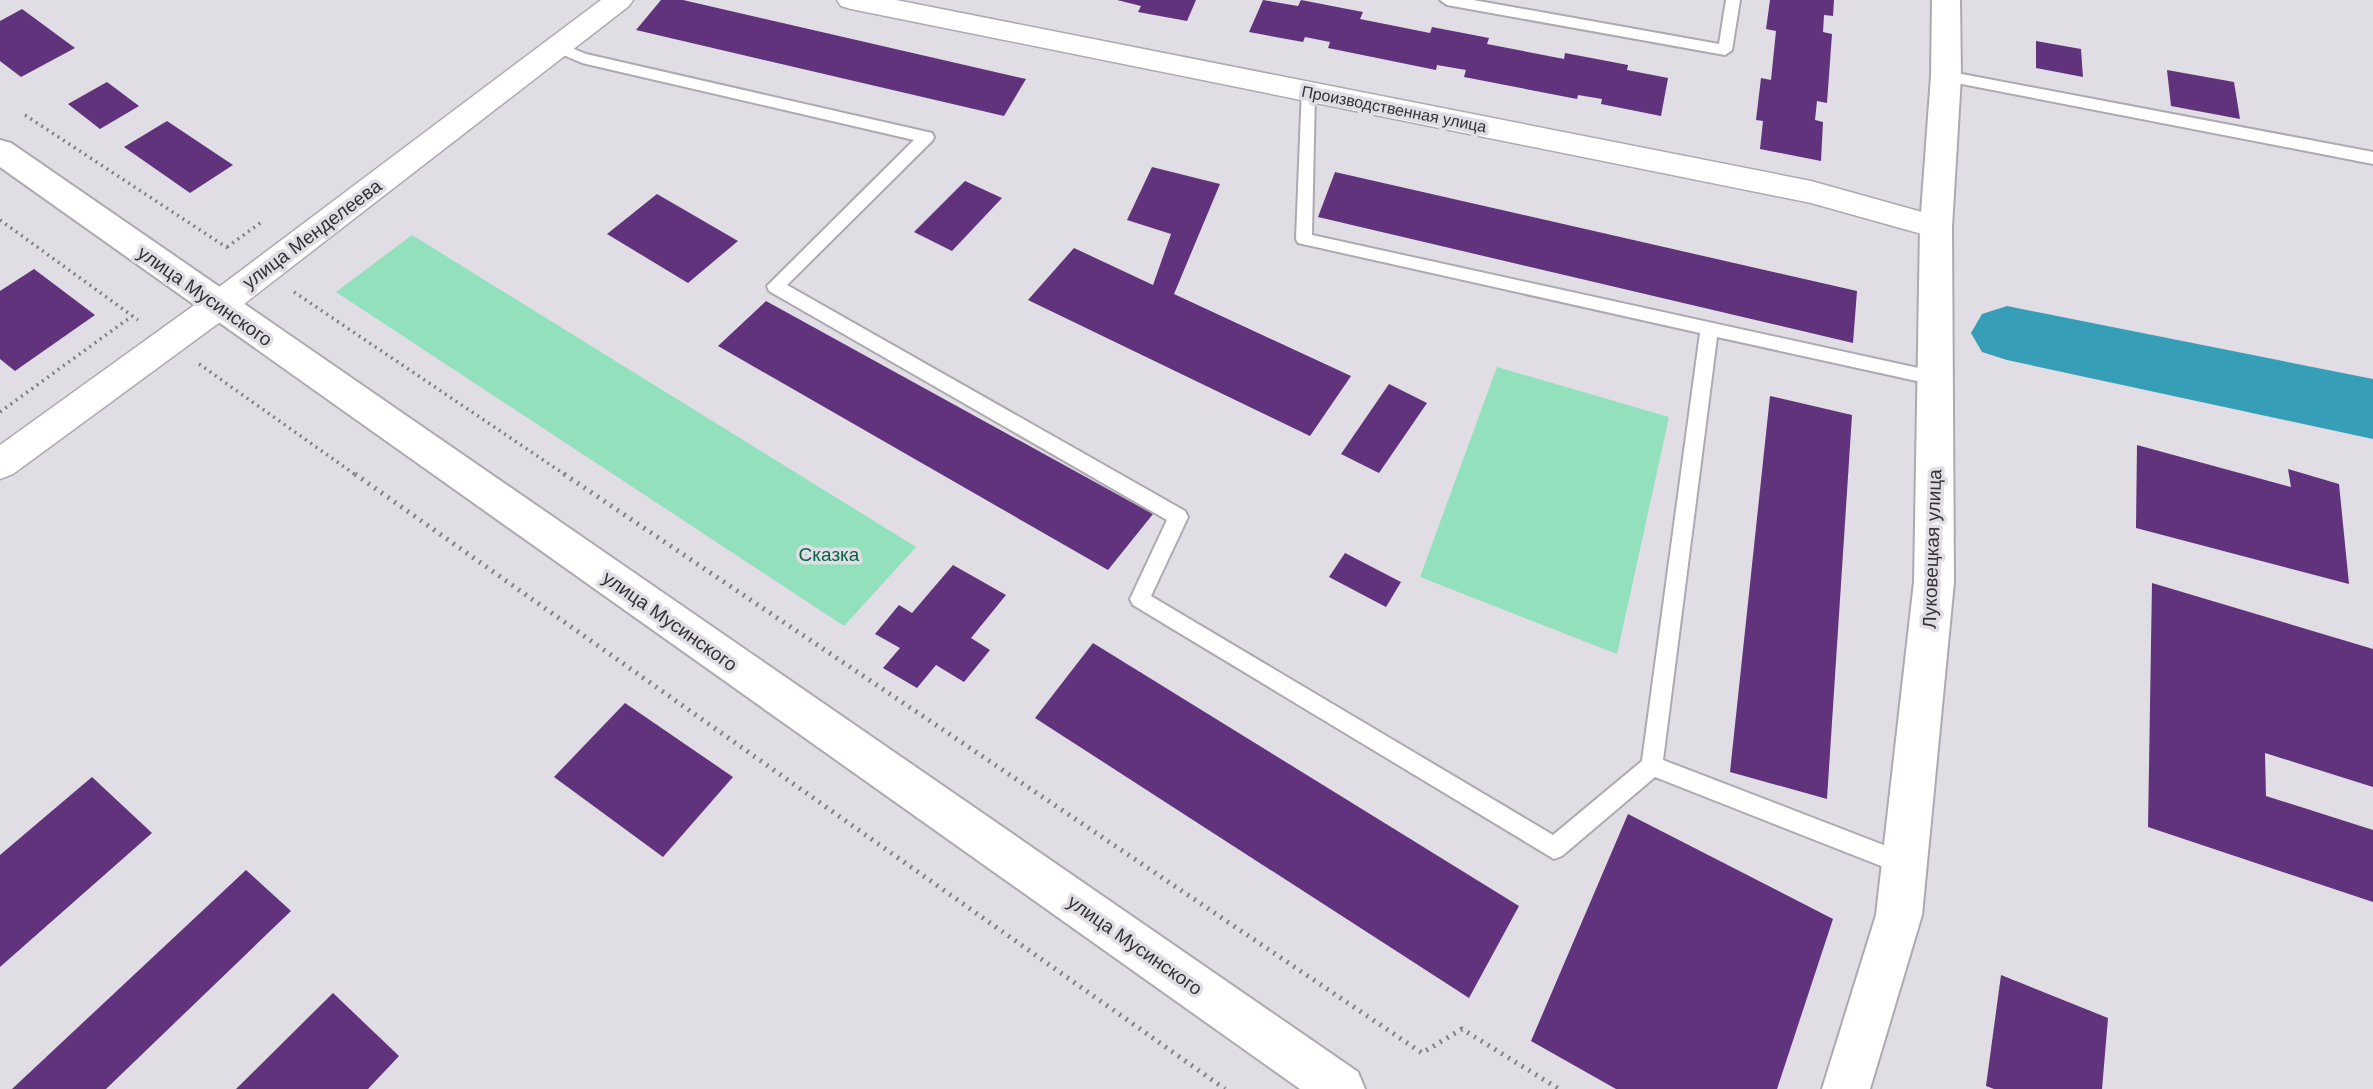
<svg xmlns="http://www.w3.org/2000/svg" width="2373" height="1089" viewBox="0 0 2373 1089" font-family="Helvetica,sans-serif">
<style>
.green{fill:#92e0bc}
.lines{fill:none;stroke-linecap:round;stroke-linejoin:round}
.river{fill:#369eb7;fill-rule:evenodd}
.building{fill:#60337c}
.service-casing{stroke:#aca9b0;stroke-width:4}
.minor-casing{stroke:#aca9b0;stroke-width:3}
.tertiary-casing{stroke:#aca9b0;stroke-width:4}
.path-far1{stroke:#828085;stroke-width:3.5;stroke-dasharray:2 4.5;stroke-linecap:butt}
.path{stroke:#828085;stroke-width:5;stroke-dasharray:2 6;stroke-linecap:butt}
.service{fill:#fff;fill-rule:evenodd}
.minor{fill:#fff;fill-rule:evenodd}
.tertiary{fill:#fff;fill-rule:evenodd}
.labels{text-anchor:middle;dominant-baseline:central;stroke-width:7;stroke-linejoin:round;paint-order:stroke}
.far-street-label{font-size:16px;fill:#323134;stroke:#e1dde4}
.street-label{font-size:19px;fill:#323134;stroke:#e1dde4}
.park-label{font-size:19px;fill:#076344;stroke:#e1dde4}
</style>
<rect width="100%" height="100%" fill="#e1dde4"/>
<g class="green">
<path d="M412,235L916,547L844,626L336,292Z"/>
<path d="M1497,367L1669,417L1617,654L1420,577Z"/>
</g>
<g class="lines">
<path class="river" d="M2007,306L2373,379V439L2007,360L1982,352L1971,333L1982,314Z"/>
</g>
<g class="building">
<path d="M661,0H683L1026,79L1004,116L636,30Z"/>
<path d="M1117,0H1196L1187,21L1138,12L1141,6Z"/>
<path d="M1263,0L1298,6L1301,0L1363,12L1360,19L1430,33L1432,27L1489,38L1487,44L1564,59L1565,53L1628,65L1627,70L1668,78L1661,116L1601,104L1602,99L1578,95L1577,99L1464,77L1466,70L1437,65L1436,70L1328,48L1330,42L1305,37L1303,42L1249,32Z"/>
<path d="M1770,0H1834L1833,16L1824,15L1823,32L1832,34L1827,103L1817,101L1815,120L1823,122L1821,161L1760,149L1763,121L1756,120L1761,78L1771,80L1776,31L1766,29Z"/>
<path d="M22,9L75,48L21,77L0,61V21Z"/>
<path d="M2036,41L2081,49L2083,77L2036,68Z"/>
<path d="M2167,70L2234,82L2240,119L2171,106Z"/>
<path d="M107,82L139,106L100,129L68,104Z"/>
<path d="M167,121L233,165L190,193L124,147Z"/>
<path d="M1152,167L1220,184L1174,294L1351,376L1310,436L1028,300L1074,248L1153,285L1171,234L1127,220Z"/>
<path d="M1335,172L1857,291L1853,343L1318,217Z"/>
<path d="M965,181L1002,198L952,251L914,232Z"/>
<path d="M657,194L738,241L688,283L607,234Z"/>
<path d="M34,269L95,315L15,371L0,359V291Z"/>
<path d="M766,301L1153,514L1108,570L718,346Z"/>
<path d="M1389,384L1427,403L1379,473L1341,454Z"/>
<path d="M1770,396L1852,415L1827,799L1730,772Z"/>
<path d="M2137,445L2291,487L2288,469L2339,484L2349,584L2136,528Z"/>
<path d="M1345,553L1401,582L1386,607L1329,577Z"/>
<path d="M953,565L1006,595L971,638L990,650L964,682L936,665L917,688L883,668L900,648L875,634L899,605L912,613Z"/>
<path d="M2152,583L2373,649V787L2265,753L2266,796L2373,830V902L2148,827Z"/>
<path d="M1093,643L1519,906L1469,998L1035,718Z"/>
<path d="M625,703L733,777L663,857L554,777Z"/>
<path d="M92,777L152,833L0,967V855Z"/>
<path d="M1628,814L1833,919L1777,1089H1616L1531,1041Z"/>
<path d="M246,870L291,911L106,1089H12Z"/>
<path d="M2001,975L2108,1018L2102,1089H1994L1986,1086Z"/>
<path d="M333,993L399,1056L368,1089H236Z"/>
</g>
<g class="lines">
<g class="service-casing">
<g id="service">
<path d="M1440,0H1473L1719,44L1726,0H1740L1732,50L1725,55L1447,5Z"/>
<path d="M557,42L586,54L932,133L934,137L932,141L787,285L1185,511L1188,517L1151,596L1553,835L1642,761L1700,333L1298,243L1296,239L1302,87L1307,86L1315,91L1312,235L1941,373L1944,378L1941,383L1935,385L1717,337L1663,760L1912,856L1915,864L1912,872L1904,875L1655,777L1562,856L1554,859L1133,605L1130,599L1167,520L769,291L767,286L914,140L582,63L552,50L550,47Z"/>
<path d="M1946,71L2373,152V164L1941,80L1938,76Z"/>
</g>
</g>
<g class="minor-casing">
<g id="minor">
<path d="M601,0H633L629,6L231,314L13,474L0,479V445L207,296Z"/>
<path d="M837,0H896L1811,181L1947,219L1952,227L1947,235L1936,238L1811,203L851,9L841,6Z"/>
</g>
</g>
<g class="tertiary-casing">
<g id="tertiary">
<path d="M1932,0H1960L1961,76L1952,227L1954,582L1922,915L1870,1089H1822L1876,915L1914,582L1920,227L1931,76Z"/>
<path d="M0,140L11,143L1358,1072L1365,1089H1300L0,167Z"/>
</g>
</g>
<g class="path-far1">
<path d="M25,115L229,249"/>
<path d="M0,220L138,320"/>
<path d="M227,247L263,221"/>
<path d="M294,292L567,476"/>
<path d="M199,364L357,476"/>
<path d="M0,412L132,316"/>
</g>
<g class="path">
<path d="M355,474L1225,1089"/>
<path d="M564,474L1422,1053L1462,1029L1559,1089"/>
</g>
<use href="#service" class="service"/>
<use href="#minor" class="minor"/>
<use href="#tertiary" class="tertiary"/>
</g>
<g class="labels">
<g class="far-street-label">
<text transform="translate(1394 109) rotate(11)">Производственная улица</text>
</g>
<g class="street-label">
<text transform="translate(312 234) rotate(-37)">улица Менделеева</text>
<text transform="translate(205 296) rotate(35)">улица Мусинского</text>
<text transform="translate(1932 549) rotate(-88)">Луковецкая улица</text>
<text transform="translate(670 621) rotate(35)">улица Мусинского</text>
<text transform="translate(1135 945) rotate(35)">улица Мусинского</text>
</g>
<g class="park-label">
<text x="829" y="554">Сказка</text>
</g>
</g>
</svg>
